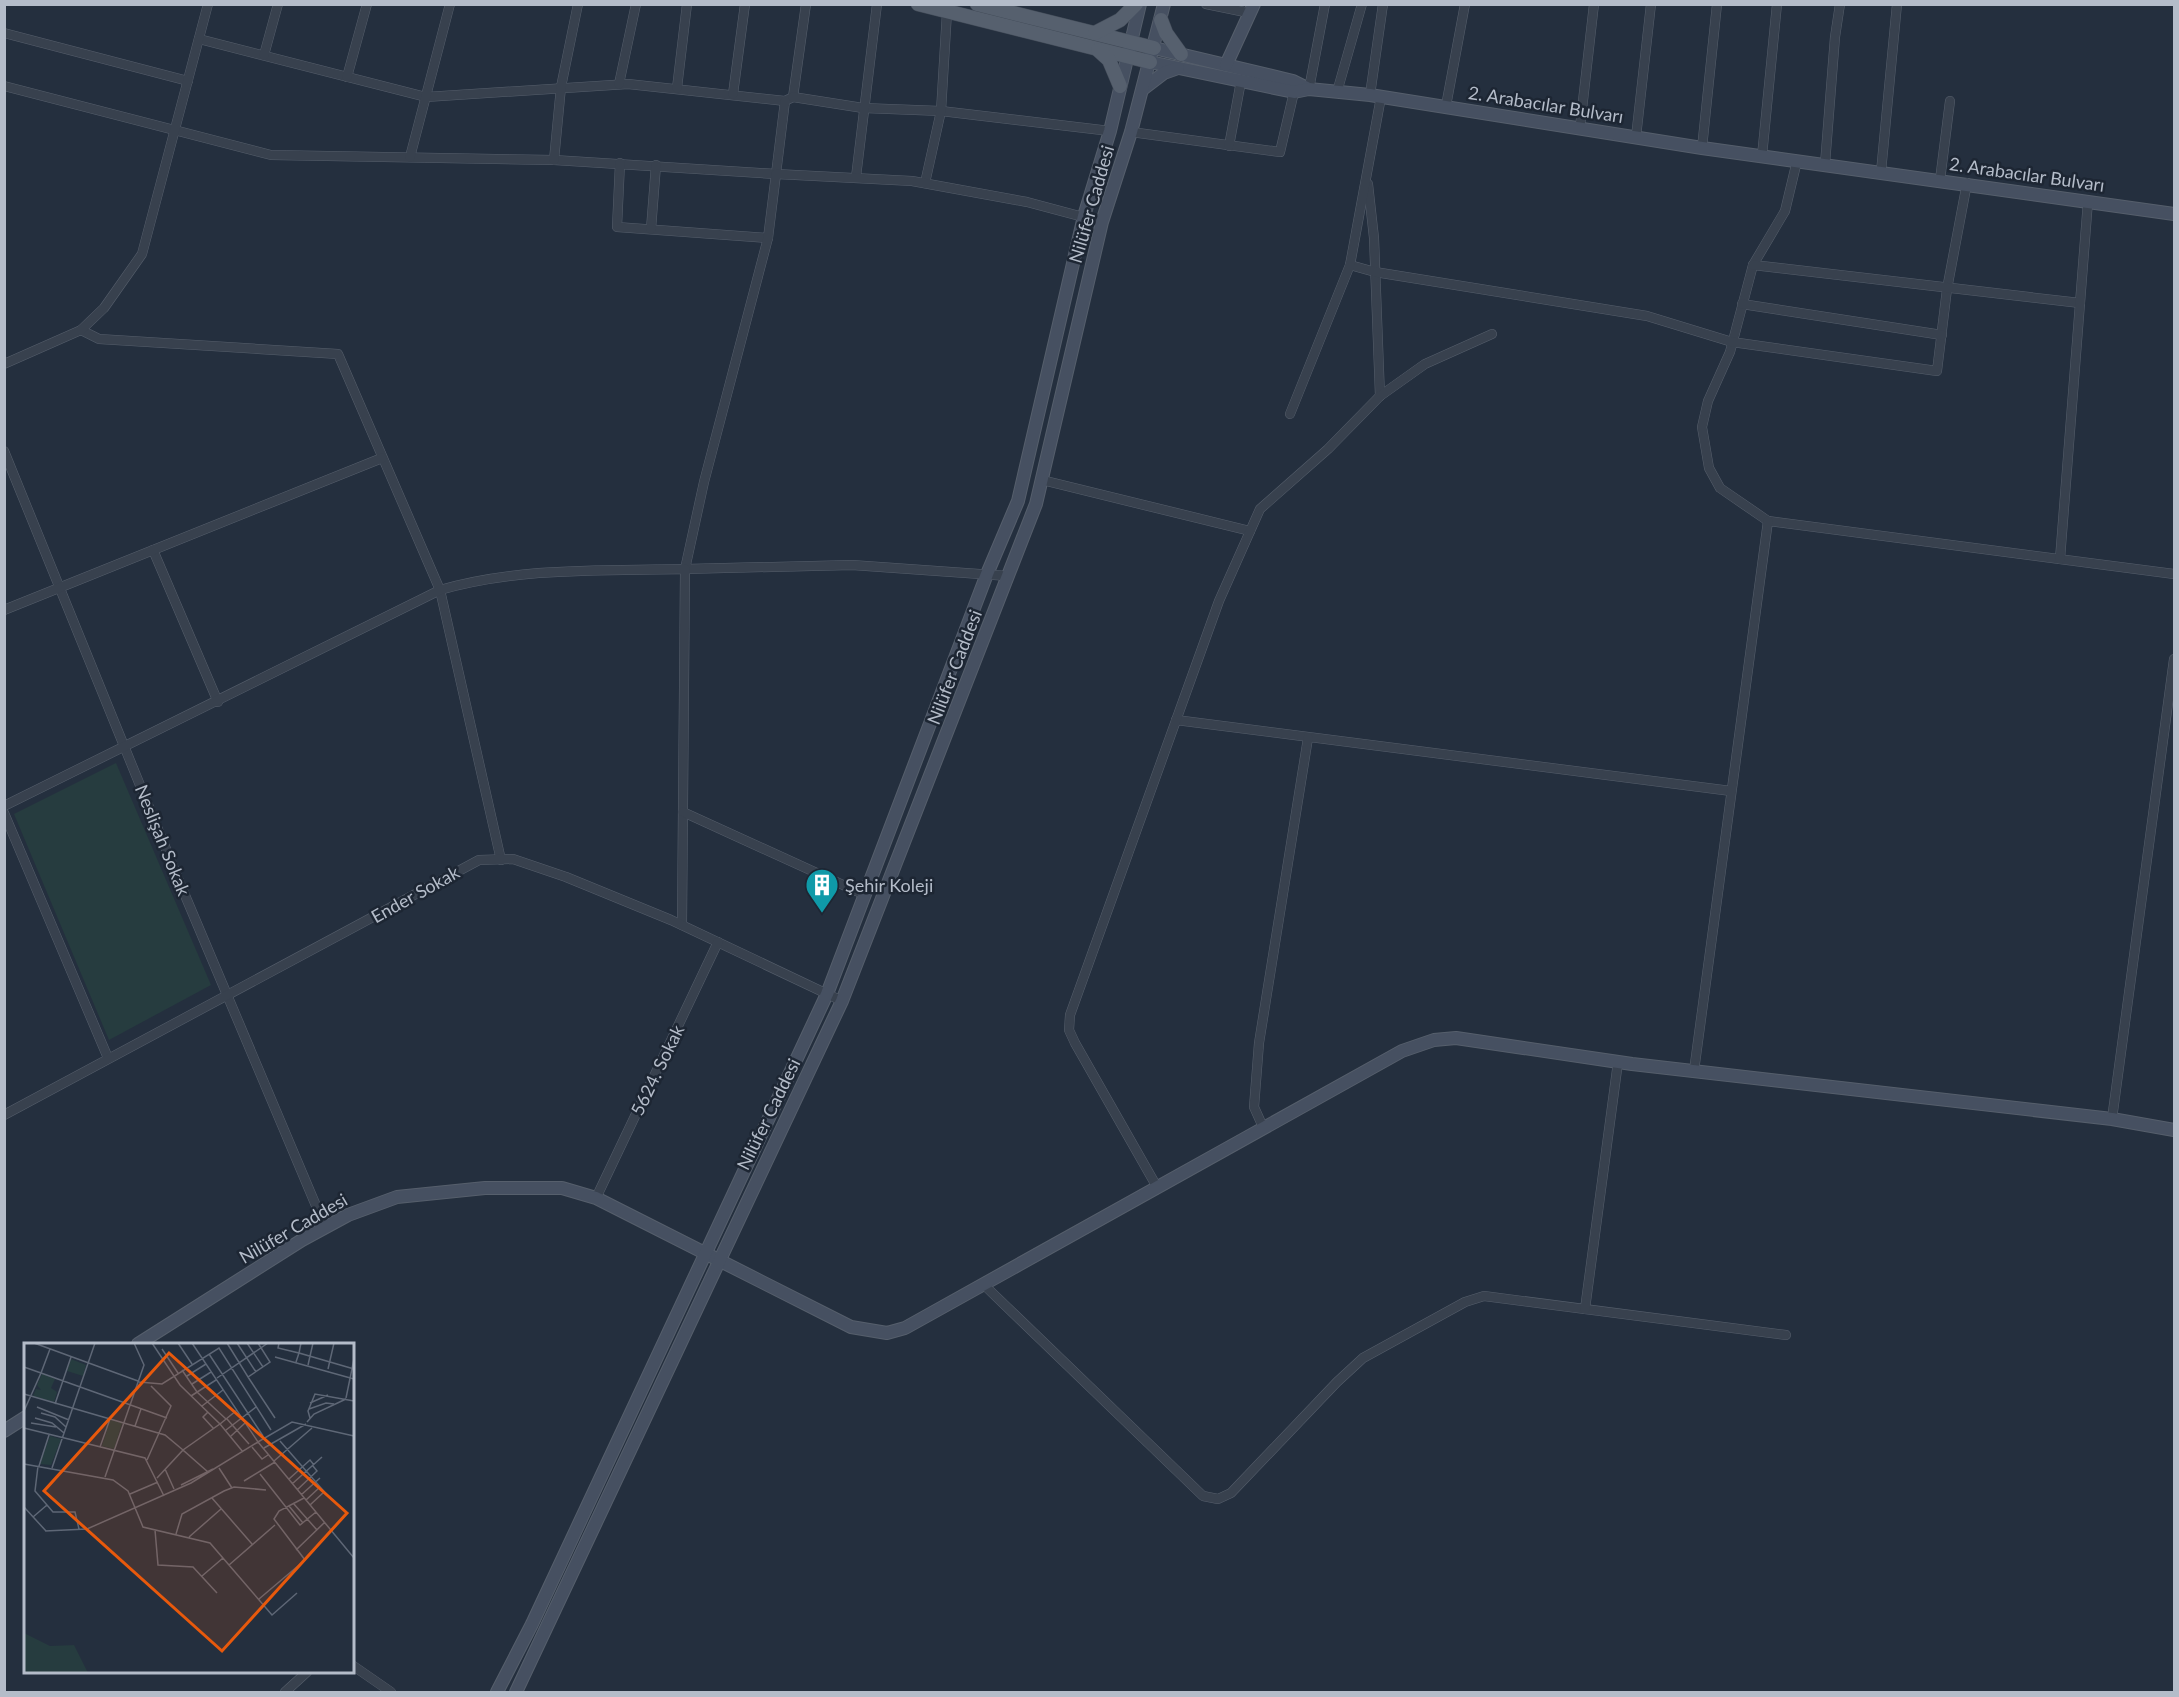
<svg xmlns="http://www.w3.org/2000/svg" width="2179" height="1697" viewBox="0 0 2179 1697" font-family="Lato,sans-serif">
<style>
.green{fill:#263c3f}
.lines{fill:none;stroke-linecap:round;stroke-linejoin:round}
.street-casing{stroke:#565f6c;stroke-width:10}
.secondary-casing{stroke:#565f6c;stroke-width:14}
.primary-casing{stroke:#414a57;stroke-width:15}
.street{stroke:#38414e;stroke-width:9}
.secondary{stroke:#465061;stroke-width:12}
.primary{stroke:#56606e;stroke-width:14}
.labels{text-anchor:middle;dominant-baseline:central;stroke-width:5;stroke-linejoin:round;paint-order:stroke}
.street-label{font-size:18px;fill:#b4bcc9;stroke:#1d2633}
.poi-label{font-size:18px;fill:#b4bcc9;stroke:#1d2633;text-anchor:start}
.inset-road{fill:none;stroke:#5e6776;stroke-width:1.5}
.view{fill:#e8590c;fill-opacity:0.15;stroke:#e8590c;stroke-width:3}
.inset-edge{fill:none;stroke:#b4bcc9;stroke-width:3}
</style>
<rect width="100%" height="100%" fill="#242f3e"/>
<path class="green" d="M116,763L211,985L109,1040L14,814Z"/>
<g class="lines">
<g class="street-casing">
<g id="street">
<path d="M1206,4L1250,13"/>
<path d="M4,33L188,81"/>
<path d="M199,39L426,97L628,84L785,101"/>
<path d="M264,55L278,4"/>
<path d="M347,77L367,4"/>
<path d="M619,84L636,4"/>
<path d="M4,86L271,155L554,160L776,174L785,101L793,97L806,4"/>
<path d="M677,88L687,4"/>
<path d="M1309,89L1325,4"/>
<path d="M1337,92L1362,4"/>
<path d="M733,94L745,4"/>
<path d="M1370,95L1383,4"/>
<path d="M793,97L863,108L941,111L1110,131"/>
<path d="M1446,106L1465,4"/>
<path d="M1580,127L1594,4"/>
<path d="M1131,132L1280,152L1294,92"/>
<path d="M1636,137L1651,4"/>
<path d="M1229,146L1241,81"/>
<path d="M1702,148L1717,4"/>
<path d="M1762,156L1777,4"/>
<path d="M410,157L450,4"/>
<path d="M554,160L561,87L578,4"/>
<path d="M1797,161L1785,211L1753,265L1730,352L1708,401L1702,427L1709,468L1720,488L1768,521L2174,574"/>
<path d="M620,163L617,227L768,238"/>
<path d="M1825,164L1835,37L1840,4"/>
<path d="M1881,172L1897,4"/>
<path d="M856,177L877,4"/>
<path d="M1940,180L1950,101"/>
<path d="M925,183L941,111L947,12"/>
<path d="M1368,184L1374,238L1380,396"/>
<path d="M651,229L656,165"/>
<path d="M1350,265L1375,272L1647,316L1732,342L1937,371L1947,289L1967,183"/>
<path d="M1753,265L2080,303"/>
<path d="M1742,304L1942,335"/>
<path d="M81,330L99,339L338,354L440,590L501,860"/>
<path d="M4,364L81,330L104,308L142,254L208,4"/>
<path d="M1290,414L1350,265L1381,97"/>
<path d="M4,451L179,881L325,1227"/>
<path d="M1042,480L1250,531"/>
<path d="M153,550L218,702"/>
<path d="M2060,559L2088,201"/>
<path d="M1008,576L852,565L685,569L704,482L768,238L776,174L912,181L1027,202L1102,222"/>
<path d="M4,610L382,458"/>
<path d="M1176,720L1731,791"/>
<path d="M4,806L440,590C518,567 604,571 685,569L682,925"/>
<path d="M683,812L865,895"/>
<path d="M4,813L108,1058"/>
<path d="M1694,1071L1768,521"/>
<path d="M4,1115L479,860L513,859L566,877L671,920L842,1001"/>
<path d="M2112,1119L2174,659"/>
<path d="M1263,1127L1254,1107L1259,1043L1308,738"/>
<path d="M1157,1187L1075,1043L1069,1030L1070,1015L1219,601L1260,509L1328,449L1380,396L1425,364L1492,334"/>
<path d="M596,1198L718,942"/>
<path d="M983,1284L1203,1496L1218,1499L1231,1493L1337,1382L1363,1358L1465,1302L1484,1296L1786,1335"/>
<path d="M1585,1309L1618,1062"/>
<path d="M352,1665L391,1692"/>
<path d="M285,1692L307,1672"/>
</g>
</g>
<g class="secondary-casing">
<g id="secondary">
<path d="M1154,48L1293,81L1309,89"/>
<path d="M1150,62L1294,92L1309,89L1370,95L1702,148L2174,214"/>
<path d="M1226,65L1254,4"/>
<path d="M1143,89L1164,73L1178,68"/>
<path d="M138,1344L302,1240L348,1215L397,1197L485,1188H562L596,1198L851,1327L887,1333L905,1328L1402,1051L1434,1040L1456,1038L1632,1064L2112,1119L2174,1130"/>
<path d="M4,1431L26,1417"/>
<path d="M497,1692L532,1624L827,994L987,574L1018,501L1084,216L1110,131L1140,4"/>
<path d="M516,1692L842,1001L1036,504L1102,222L1131,132L1164,4"/>
</g>
</g>
<g class="primary-casing">
<g id="primary">
<path d="M918,4L1150,62"/>
<path d="M977,4L1154,48"/>
<path d="M1161,20L1166,33L1181,54"/>
<path d="M1095,33L1120,20L1136,4"/>
<path d="M1098,50L1109,60L1120,86"/>
</g>
</g>
<use href="#street" class="street"/>
<use href="#secondary" class="secondary"/>
<use href="#primary" class="primary"/>
</g>
<defs>
<g id="building-pin" transform="scale(1.725)"><path d="M0 17L-7.5 6A9.5 9.5 0 1 1 7.5 6Z" fill="#0f9aa8" stroke="#1d2633"/><path d="M-4-6H4V6H1V3H-1V6H-4ZM-2.5-4.3h1.7v1.8h-1.7ZM.8-4.3h1.7v1.8H.8ZM-2.5-1h1.7V.8h-1.7ZM.8-1h1.7V.8H.8Z" fill="#fff"/></g>
</defs>
<g fill-rule="evenodd">
<use href="#building-pin" x="822" y="885"/>
</g>
<g class="labels">
<g class="street-label">
<text transform="translate(1546 104) rotate(9)">2. Arabacılar Bulvarı</text>
<text transform="translate(2027 174) rotate(8)">2. Arabacılar Bulvarı</text>
<text transform="translate(1091 204) rotate(-74)">Nilüfer Caddesi</text>
<text transform="translate(954 667) rotate(-69)">Nilüfer Caddesi</text>
<text transform="translate(163 840) rotate(68)">Neslişah Sokak</text>
<text transform="translate(415 894) rotate(-29)">Ender Sokak</text>
<text transform="translate(657 1070) rotate(-64)">5624. Sokak</text>
<text transform="translate(768 1114) rotate(-64)">Nilüfer Caddesi</text>
<text transform="translate(293 1228) rotate(-30)">Nilüfer Caddesi</text>
</g>
<g class="poi-label">
<text x="845" y="885">Şehir Koleji</text>
</g>
</g>
<g transform="translate(24 1343)">
<rect width="330" height="330" fill="#242f3e"/>
<path d="M47,16L62,22L59,33L43,28ZM18,31L31,36L27,45L33,49L30,59L9,53L12,46L17,47L13,42ZM86,77L98,80L90,106L78,103ZM26,93L37,96L27,122L16,121ZM0,290L26,303L50,302L64,330H0Z" fill="#263c3f"/>
<path class="inset-road" d="M10,0L114,38M128,0L156,42L196,81L213,67M154,0L168,21M168,0L234,99L268,79L330,93M203,0L224,34L246,19L234,0M213,0L232,29M223,0L239,24M255,0L254,5L275,10L277,0M138,6L154,30M185,11L239,93M251,14L330,36M272,19L275,10L330,26M284,22L289,0M0,24L17,30L26,6M304,26L310,0M158,27L173,49L202,76M163,33L182,21M224,34L251,75M193,35L244,0M115,39L138,41L195,5L247,87M168,41L187,29M0,51L141,92L159,107L133,135M167,53L192,37M322,55L330,16M286,60L304,52M31,61L47,14M178,63L199,47M13,64L45,77M285,66L302,60L310,61M0,68L17,30L143,75M184,69L179,74L190,86M17,70L31,74L42,84M11,75L28,80L40,90M286,75L284,68L291,51L330,58M203,76L225,101M283,79L290,71L322,56M7,80L32,84M111,83L117,66M0,85L121,115L140,153M202,87L232,64M207,93L221,80M256,98L304,153M76,104L86,76M228,104L238,116L244,112M240,105L282,81M123,117L147,63L127,43M250,118L288,85M0,121L89,137L104,148L119,184L186,200L248,272L273,250M14,123L11,148L29,169H51L55,186M15,123L25,92M28,125L71,0M195,125L208,145M141,126L150,146M184,129L159,107L196,81L219,109M236,131L276,182L292,169M81,134L120,22L110,0M265,136L286,117L290,122M220,138L251,119M268,141L298,114M157,142L189,126M273,147L293,128L289,123M106,151L134,139M277,152L296,135M188,155L228,201M282,157L296,144M269,160L293,187M286,162L300,149M265,163L279,180M0,164L22,188M9,174L23,162M131,187L134,222L169,224L193,250M21,188L63,186L167,140L234,99L330,215M152,191L158,171L200,148L210,144L242,147M165,194L197,166M272,207L301,179M205,222L251,182M178,233L199,215M235,256L281,217L250,176L255,168L280,155"/>
<path class="view" d="M145,10L323,170L198,308L20,148Z"/>
<rect width="330" height="330" class="inset-edge"/>
</g>
<rect width="2179" height="1697" fill="none" stroke="#b4bcc9" stroke-width="12"/>
</svg>
